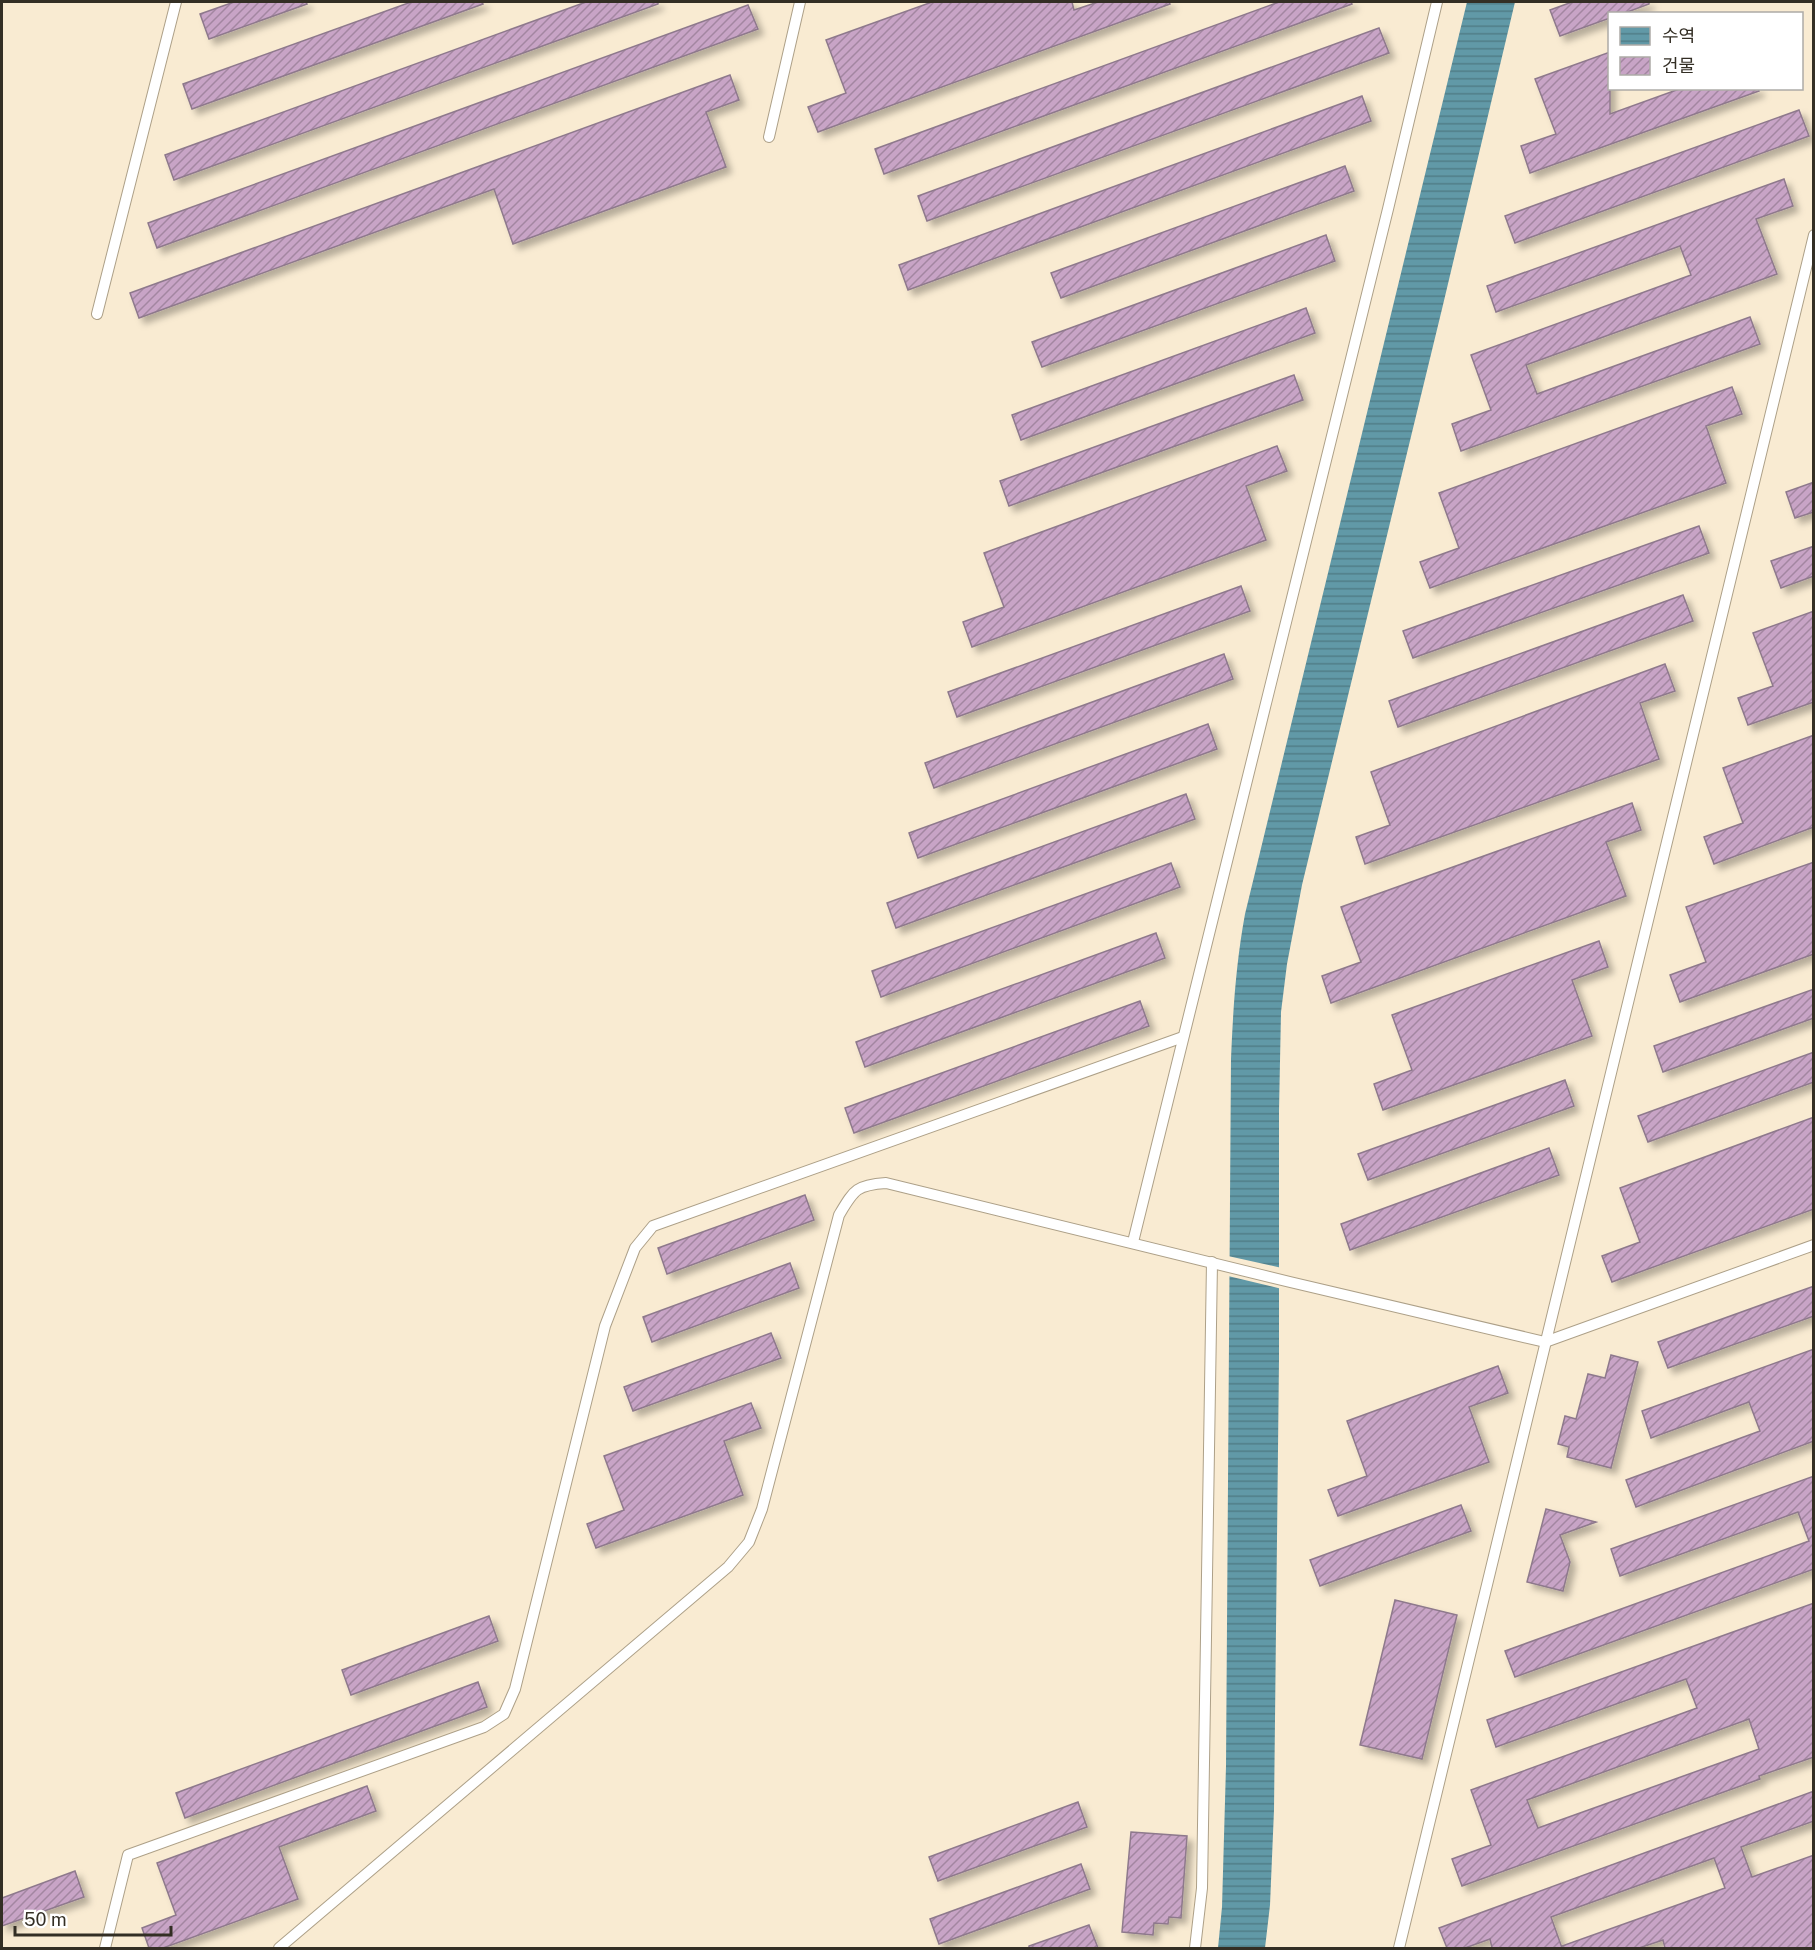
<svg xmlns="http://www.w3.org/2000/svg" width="1815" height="1950" viewBox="0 0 1815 1950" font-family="'Public Sans','Noto Sans KR',sans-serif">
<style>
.water{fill:url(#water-rules)}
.pier{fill:#f9ebd2}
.building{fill:url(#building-hatch);stroke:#8e798c;stroke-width:1.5;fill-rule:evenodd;filter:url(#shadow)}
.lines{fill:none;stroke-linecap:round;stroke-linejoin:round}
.lane-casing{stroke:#ada088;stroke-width:12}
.lane{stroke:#fff;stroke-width:10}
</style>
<defs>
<pattern id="water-rules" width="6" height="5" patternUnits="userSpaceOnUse" patternTransform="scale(1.5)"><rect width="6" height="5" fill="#6199a7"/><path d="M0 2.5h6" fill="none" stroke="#517d88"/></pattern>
<pattern id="building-hatch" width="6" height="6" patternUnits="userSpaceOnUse" patternTransform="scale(1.5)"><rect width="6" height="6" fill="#c8a4c6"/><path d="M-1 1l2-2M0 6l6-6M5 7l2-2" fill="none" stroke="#a386a1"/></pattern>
<filter id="shadow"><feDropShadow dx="5.5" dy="5.5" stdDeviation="3" flood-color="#0004"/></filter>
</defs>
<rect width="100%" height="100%" fill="#f9ebd2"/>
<path class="water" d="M1467,2H1515L1442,309L1302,885L1287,964L1281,1012L1279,1111V1359L1274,1810L1270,1905L1265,1948H1218L1222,1907L1226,1766L1231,1059C1233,1010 1236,963 1245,914Z"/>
<path class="pier" d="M1228,1256L1282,1268V1289L1228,1276Z"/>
<g class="building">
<path d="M234,2H306L307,4L209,39L200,14Z"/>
<path d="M411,2H482L483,4L192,109L183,84Z"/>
<path d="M586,2H658V4L174,180L165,155Z"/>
<path d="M932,2H1072L1074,10L1098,2H1169L1170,4L818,132L808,107L846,93L826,40Z"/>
<path d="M1279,2H1351L1352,4L884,174L875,149Z"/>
<path d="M1572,2H1649V4L1622,14H1610V18L1560,36L1550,10Z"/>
<path d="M748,5L758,29L157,248L148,223Z"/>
<path d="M1379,28L1389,53L927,221L918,196Z"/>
<path d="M1610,52V114L1682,88H1758L1759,91L1530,173L1521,146L1556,134L1535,79Z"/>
<path d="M730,75L739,100L706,112L726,167L513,244L494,189L139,318L130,293Z"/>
<path d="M1362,96L1371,121L908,290L899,265Z"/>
<path d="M1799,110L1809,136L1515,243L1505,216Z"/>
<path d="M1345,166L1354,191L1061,298L1051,273Z"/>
<path d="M1784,179L1793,206L1756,219L1777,274L1526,365L1537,394L1750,317L1760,344L1461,451L1452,424L1491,410L1471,355L1691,275L1680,246L1496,312L1487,286Z"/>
<path d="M1326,235L1335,261L1042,367L1032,342Z"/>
<path d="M1306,308L1315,333L1021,440L1012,415Z"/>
<path d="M1294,375L1303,400L1009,506L1000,481Z"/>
<path d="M1732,387L1742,414L1706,426L1726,483L1430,588L1420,562L1459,548L1439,493Z"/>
<path d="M1277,446L1287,471L1246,486L1266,540L972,647L963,622L1004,607L984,553Z"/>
<path d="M1814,482V512L1795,518L1786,492Z"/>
<path d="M1699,526L1709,553L1413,658L1403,631Z"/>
<path d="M1814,546V576L1781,588L1771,561Z"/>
<path d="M1241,586L1250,611L957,717L948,692Z"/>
<path d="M1683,595L1693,621L1398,727L1389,701Z"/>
<path d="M1814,611V702L1748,725L1738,698L1773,686L1753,633Z"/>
<path d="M1224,654L1233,679L934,788L925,763Z"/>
<path d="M1665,664L1675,691L1640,703L1659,759L1365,864L1356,837L1390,825L1371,772Z"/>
<path d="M1208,724L1217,749L918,858L909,833Z"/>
<path d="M1814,735V827L1714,864L1704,837L1743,823L1723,768Z"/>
<path d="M1186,794L1195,819L896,928L887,903Z"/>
<path d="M1632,803L1641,830L1606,842L1626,896L1331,1003L1322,976L1361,962L1341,907Z"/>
<path d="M1814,862V954L1680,1002L1670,975L1706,962L1686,907Z"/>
<path d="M1171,863L1180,887L881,997L872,971Z"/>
<path d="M1156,933L1165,958L865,1067L856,1042Z"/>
<path d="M1599,941L1608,967L1572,980L1592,1036L1383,1110L1374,1084L1412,1070L1392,1015Z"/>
<path d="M1814,989V1018L1663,1072L1654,1046Z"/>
<path d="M1140,1001L1149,1026L854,1133L845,1108Z"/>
<path d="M1814,1052V1082L1648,1142L1638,1116Z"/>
<path d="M1565,1080L1574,1106L1368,1180L1358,1154Z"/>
<path d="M1814,1117V1209L1612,1282L1602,1256L1640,1242L1620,1188Z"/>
<path d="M1549,1148L1559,1175L1350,1250L1341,1224Z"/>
<path d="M805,1195L814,1220L667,1274L658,1248Z"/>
<path d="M790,1263L799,1288L652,1342L643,1317Z"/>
<path d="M1814,1286V1316L1668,1368L1658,1342Z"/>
<path d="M771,1333L781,1358L633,1411L624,1387Z"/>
<path d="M1814,1349V1441L1636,1507L1626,1480L1760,1431L1749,1402L1651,1438L1642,1411Z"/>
<path d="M1611,1355L1638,1362L1611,1468L1567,1457L1569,1447L1558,1444L1565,1416L1576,1419L1588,1374L1605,1378Z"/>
<path d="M1498,1366L1508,1393L1469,1407L1489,1462L1338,1516L1328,1490L1367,1476L1347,1421Z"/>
<path d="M751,1403L761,1428L724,1441L743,1495L596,1548L587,1524L624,1510L604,1456Z"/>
<path d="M1814,1476V1569L1515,1677L1505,1651L1809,1541L1798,1512L1620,1576L1611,1549Z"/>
<path d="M1461,1505L1471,1531L1320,1586L1310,1560Z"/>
<path d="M1546,1509L1596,1522L1560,1535L1570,1562L1563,1591L1527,1582Z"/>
<path d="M1395,1600L1457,1615L1422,1759L1360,1745Z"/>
<path d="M1814,1603V1757L1759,1776L1760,1779L1462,1886L1452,1859L1491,1845L1471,1790L1697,1708L1686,1679L1496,1747L1487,1720ZM1749,1719L1759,1749L1538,1828L1527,1800Z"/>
<path d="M489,1616L498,1641L351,1695L342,1670Z"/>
<path d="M478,1682L487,1707L185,1818L176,1793Z"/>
<path d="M367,1786L376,1811L279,1847L298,1899L163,1948H149L142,1928L176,1915L157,1863Z"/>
<path d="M1814,1791V1821L1741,1847L1752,1877L1814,1855V1948H1665L1663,1940L1639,1948H1562V1946L1725,1888L1714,1858L1551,1917L1562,1948H1492L1490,1939L1465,1948H1447L1439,1928Z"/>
<path d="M1078,1802L1087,1827L938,1881L929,1857Z"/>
<path d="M1131,1832L1187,1836L1181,1918L1169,1917L1168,1924L1154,1923L1153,1935L1122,1932Z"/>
<path d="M1081,1864L1090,1889L939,1944L930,1919Z"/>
<path d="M75,1871L84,1897L2,1926V1898Z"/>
<path d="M1089,1925L1098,1948H1029V1946Z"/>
</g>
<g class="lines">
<g class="lane-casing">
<g id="lane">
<path d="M769,137L800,2"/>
<path d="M97,314L176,2"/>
<path d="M1133,1242L1388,209L1437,2"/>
<path d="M105,1948L128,1855L484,1727L504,1714L515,1689L605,1326L635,1248L653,1226L1183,1037"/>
<path d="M279,1948L728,1567L749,1542L762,1509L839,1215C854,1190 856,1185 886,1183L1290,1282L1545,1342L1814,1245"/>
<path d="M1195,1948L1202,1888L1212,1262"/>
<path d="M1399,1948L1814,235"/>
</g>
</g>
<use href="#lane" class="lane"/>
</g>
<rect width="1815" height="1950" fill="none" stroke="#332e24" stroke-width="6"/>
<rect x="1608" y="12" width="195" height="78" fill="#ffffff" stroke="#adaba7" stroke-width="1.5"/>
<rect x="1620" y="27" width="30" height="18" fill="url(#water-rules)" stroke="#adaba7" stroke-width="1.5"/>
<text x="1662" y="42" font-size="18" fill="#332e24">수역</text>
<rect x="1620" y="57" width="30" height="18" fill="url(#building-hatch)" stroke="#adaba7" stroke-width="1.5"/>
<text x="1662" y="72" font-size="18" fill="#332e24">건물</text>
<path d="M15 1926v9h156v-9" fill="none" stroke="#332e24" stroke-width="3"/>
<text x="24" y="1926" font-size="18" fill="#332e24" stroke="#ffffff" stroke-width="4.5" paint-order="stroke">50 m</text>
</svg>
